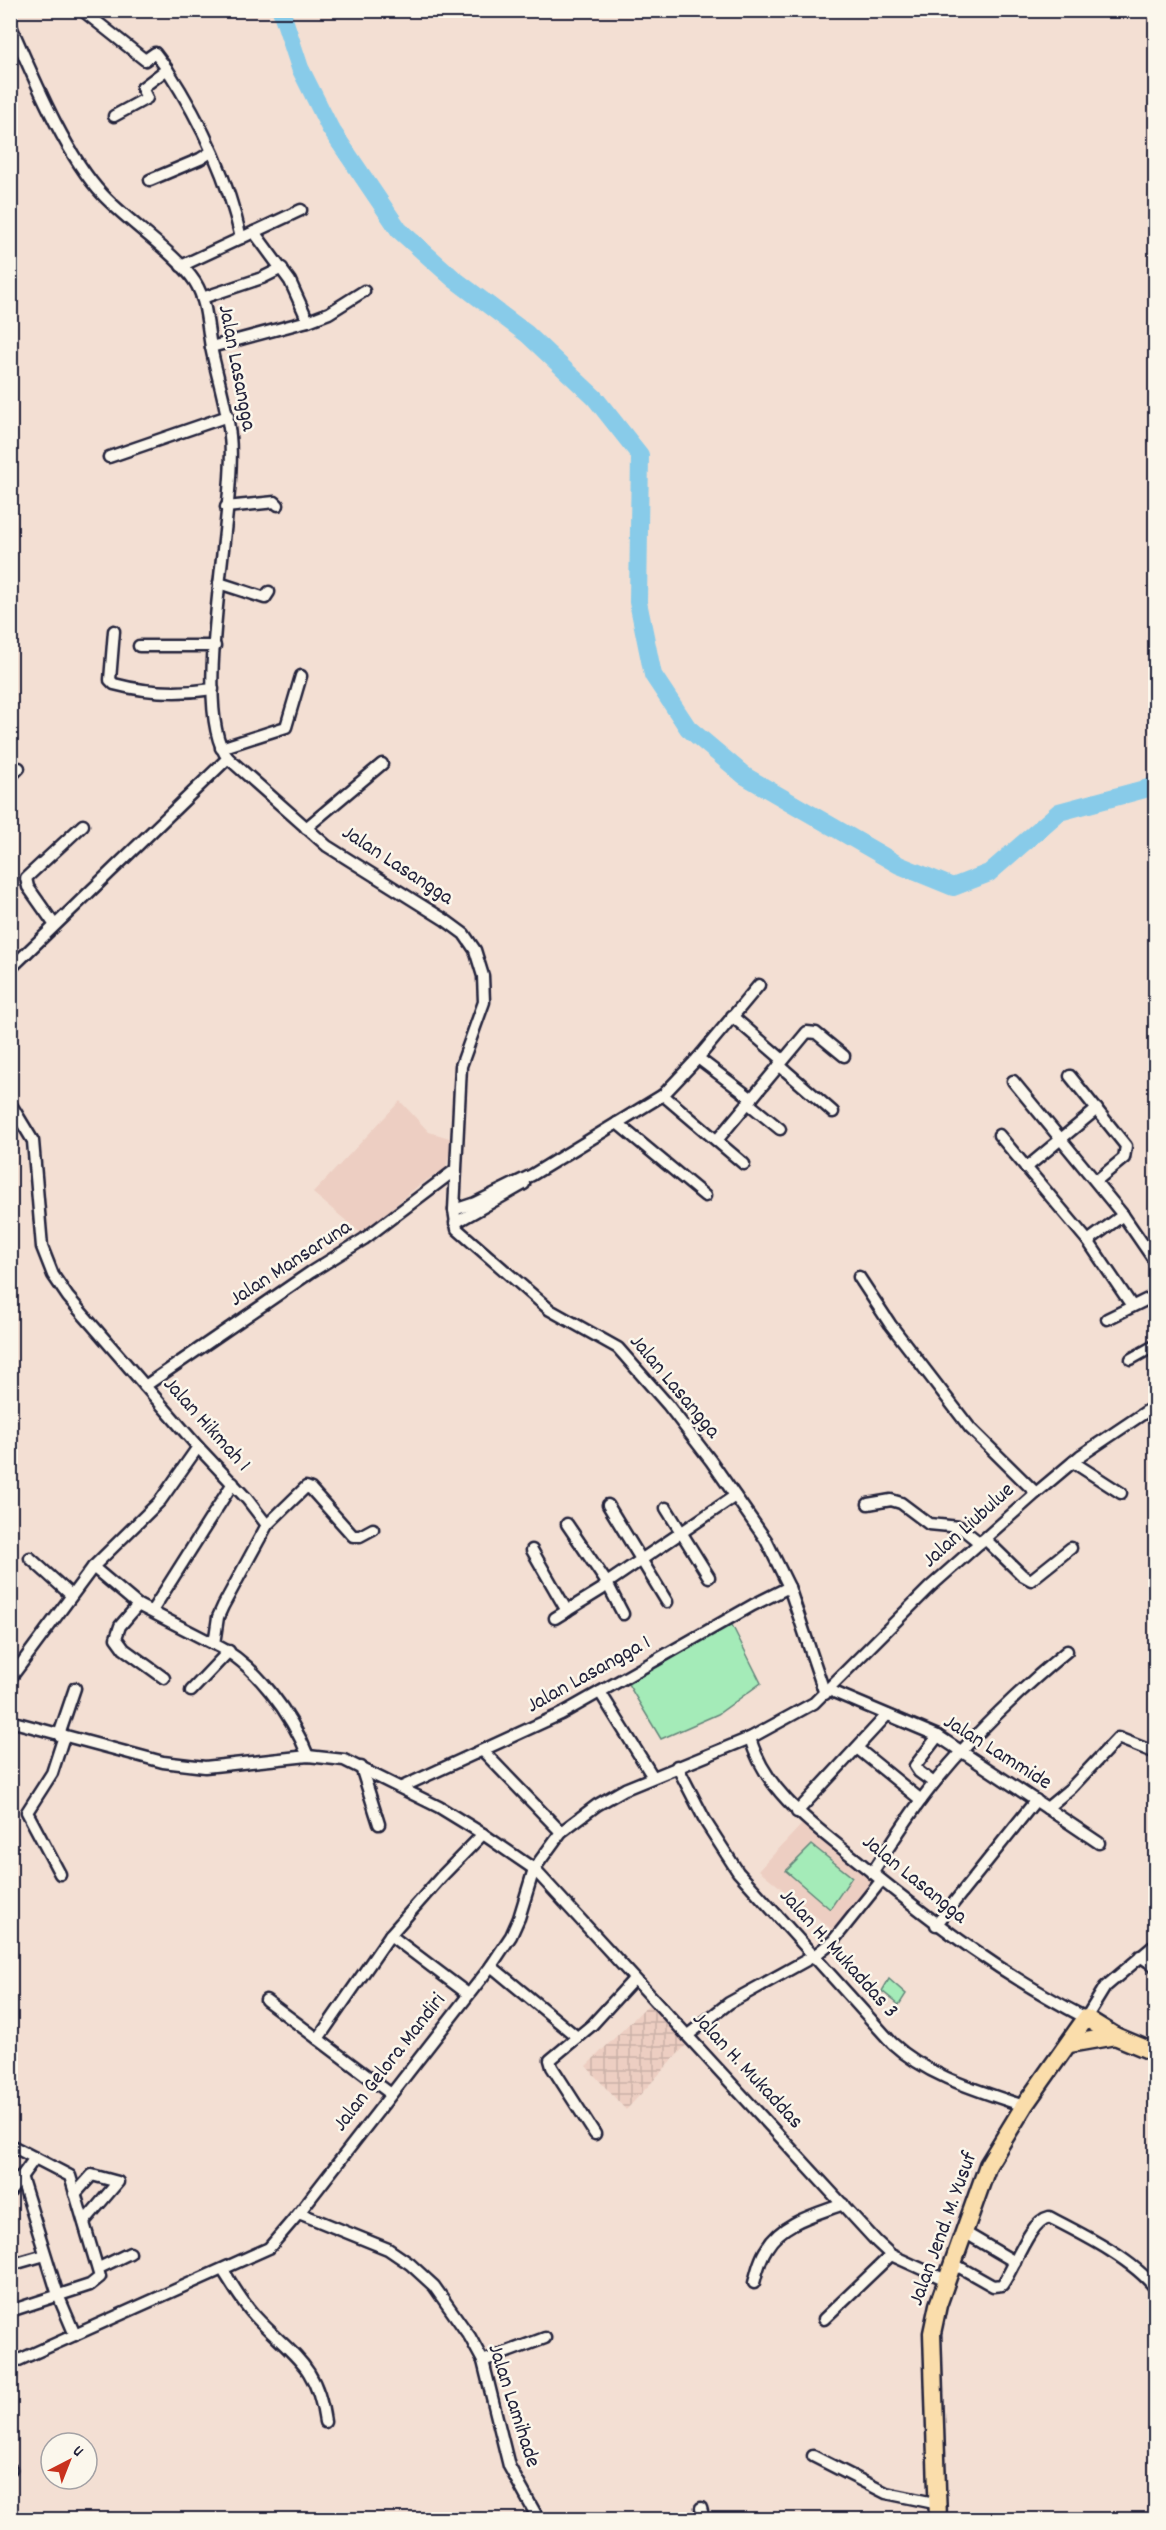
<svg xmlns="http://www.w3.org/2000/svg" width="1166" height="2530" viewBox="0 0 1166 2530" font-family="Dekko,sans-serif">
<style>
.built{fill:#edcec2}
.industrial{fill:url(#industrial-grid)}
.green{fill:#a4ebb8;stroke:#63867a;stroke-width:1.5}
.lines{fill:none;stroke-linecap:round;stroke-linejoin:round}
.river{stroke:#88cbe9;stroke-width:18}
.minor-casing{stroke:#22223b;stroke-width:15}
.highway-casing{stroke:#22223b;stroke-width:21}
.minor{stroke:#fbf7ec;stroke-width:10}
.highway{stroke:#faddab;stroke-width:16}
.labels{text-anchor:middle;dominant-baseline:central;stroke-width:5;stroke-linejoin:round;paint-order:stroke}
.street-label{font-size:22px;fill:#22223b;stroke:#fbf7ec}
</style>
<defs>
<pattern id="industrial-grid" width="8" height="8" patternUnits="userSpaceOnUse" patternTransform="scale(1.5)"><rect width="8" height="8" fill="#edcec2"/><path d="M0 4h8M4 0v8" fill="none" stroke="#cbb1a8"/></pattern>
</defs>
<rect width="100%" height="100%" fill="#f3dfd3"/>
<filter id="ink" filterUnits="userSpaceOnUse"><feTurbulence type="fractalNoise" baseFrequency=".0167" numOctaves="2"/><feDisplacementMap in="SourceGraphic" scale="12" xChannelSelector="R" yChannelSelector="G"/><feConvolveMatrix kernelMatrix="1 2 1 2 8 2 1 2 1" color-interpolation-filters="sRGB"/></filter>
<g filter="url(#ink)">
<g class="built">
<path d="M400,1101L429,1132L453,1139L446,1168L418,1186L362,1234L313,1193Z"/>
<path d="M804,1822L878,1881L836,1933L759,1870Z"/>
</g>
<path class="industrial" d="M651,2002L688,2043L626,2110L586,2066Z"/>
<g class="green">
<path d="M731,1623L761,1683L718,1714L661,1739L628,1684Z"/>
<path d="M812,1845L852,1877L830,1909L786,1871Z"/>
<path d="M889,1979L906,1994L899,2005L882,1991Z"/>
</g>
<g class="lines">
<path class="river" d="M281,10L300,68L330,128L399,230L454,279L527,334L595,398L640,455L638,602L653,675L688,728L745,776L899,865L953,887L989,873L1059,812L1156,786"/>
<g class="minor-casing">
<g id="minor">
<path d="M82,10L145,60L155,53L167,69"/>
<path d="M10,24C32,74 65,155 103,195C127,221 177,254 195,282C207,301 207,325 211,347C217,377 227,406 230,436C238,504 188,711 228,758L327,846L445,920L464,934L475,950L483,976L484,1002L461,1066L454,1210L457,1229L550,1310L618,1348L668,1405L711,1461L766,1540L789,1587L825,1694"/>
<path d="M114,116L147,98L142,88L167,69C200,120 228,179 241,238"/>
<path d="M150,180L200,159L211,152"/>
<path d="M254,232L290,281L308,321"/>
<path d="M181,266L301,210"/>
<path d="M202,298L262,278L282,268"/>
<path d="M211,347L308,321L329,313L364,291"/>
<path d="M109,457L228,416"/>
<path d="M226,507L275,502L278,505"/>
<path d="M219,583L265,598L269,592"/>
<path d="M114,631L110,680L114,684C147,693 180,694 213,689"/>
<path d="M139,646H215"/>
<path d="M221,748L286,727L301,676"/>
<path d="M10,777L19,768"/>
<path d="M306,828L382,764"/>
<path d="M54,924L28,887L26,878L83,825"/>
<path d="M10,969L228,758"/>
<path d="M732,1016L783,1060"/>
<path d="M698,1058L759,985"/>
<path d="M779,1065L833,1112"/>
<path d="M1070,1076L1126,1146L1124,1158L1096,1181"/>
<path d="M1013,1081L1123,1215L1156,1263"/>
<path d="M663,1095L698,1058L752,1099"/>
<path d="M10,1103L33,1141L42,1247L53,1275L68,1297L198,1447L247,1499L267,1525L223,1606L218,1617L214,1644C255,1663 292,1715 308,1756"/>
<path d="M748,1103L780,1129"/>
<path d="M617,1123L705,1196"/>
<path d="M999,1135L1088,1241L1132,1306"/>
<path d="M718,1139L807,1032L816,1033L844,1056"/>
<path d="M1026,1168L1097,1109"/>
<path d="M454,1210L475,1203L532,1175L663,1095L744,1164"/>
<path d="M455,1223L524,1184"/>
<path d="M1088,1241L1123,1215"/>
<path d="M859,1277L890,1324L970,1428L1036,1493"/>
<path d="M1107,1319L1156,1295"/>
<path d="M1131,1359L1156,1345"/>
<path d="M145,1386L311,1272L364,1239L455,1170"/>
<path d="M1073,1462L1121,1493"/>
<path d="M868,1504L891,1500L901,1503L929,1524L960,1527L980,1543"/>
<path d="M608,1505L667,1602"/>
<path d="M666,1508L709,1577"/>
<path d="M567,1524L607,1583L623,1614"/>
<path d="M267,1525L306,1487L311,1489L353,1536H360L373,1529"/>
<path d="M985,1539L1022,1575L1031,1580L1071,1548"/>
<path d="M532,1550L567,1611"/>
<path d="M30,1558L71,1595"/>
<path d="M93,1567L138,1605L214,1644"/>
<path d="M138,1605L120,1626L116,1638L124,1649L164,1678"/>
<path d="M152,1611L233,1483"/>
<path d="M555,1618L602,1589L607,1583L735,1496"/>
<path d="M10,1679L93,1567L160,1501L198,1447"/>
<path d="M829,1690L938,1736L1047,1808L1071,1788L1118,1738L1156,1753"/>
<path d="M191,1691L229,1651"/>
<path d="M600,1692L653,1777"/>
<path d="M10,1721L163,1762L205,1767L308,1756L344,1760L439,1807L483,1834L534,1869L877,2242L891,2255L946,2280"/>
<path d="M59,1735L75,1688"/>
<path d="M750,1738C767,1796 819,1829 864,1866C938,1926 1001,1974 1086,2018L1105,1987L1156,1944"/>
<path d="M857,1748L921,1800"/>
<path d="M483,1751L561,1832"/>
<path d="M677,1766L707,1824L738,1872L892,2043C929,2077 977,2090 1024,2106"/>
<path d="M361,1767L379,1824"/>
<path d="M934,1783L919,1772L915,1766L938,1736"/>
<path d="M402,1787L561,1714L753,1605L789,1587"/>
<path d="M1047,1808L1099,1843"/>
<path d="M797,1812L887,1715"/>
<path d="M872,1873C888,1848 904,1823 921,1800C963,1744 1013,1696 1067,1651"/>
<path d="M60,1874L27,1812L52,1773L64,1736"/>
<path d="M936,1925L1036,1800"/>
<path d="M390,1935L468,1994"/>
<path d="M1140,1956L1156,1967"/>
<path d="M491,1966L577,2037"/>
<path d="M266,2000L318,2039"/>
<path d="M688,2035L729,2003L814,1956L833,1941L881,1881"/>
<path d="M391,2094L318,2039L390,1935L441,1877L483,1834"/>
<path d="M595,2134L552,2067L550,2060L592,2025L634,1979"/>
<path d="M10,2145L70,2176L100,2277L90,2285L10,2311"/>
<path d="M21,2176L58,2295L75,2335"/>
<path d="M10,2192L35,2158"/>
<path d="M75,2194L92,2175L118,2182L84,2222"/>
<path d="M299,2213L388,2249L410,2264L434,2286L470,2337L483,2361L509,2466L539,2520"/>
<path d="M964,2232L1015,2262"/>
<path d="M954,2264L993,2286L1002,2285C1014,2269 1029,2221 1049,2217C1082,2234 1133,2259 1156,2289"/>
<path d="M10,2265L45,2255"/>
<path d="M99,2268L130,2253"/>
<path d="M223,2270C233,2286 242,2302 255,2316C292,2356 317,2363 325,2422"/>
<path d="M754,2283C757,2271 760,2258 767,2248C782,2222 817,2214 843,2204"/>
<path d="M824,2319L891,2255"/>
<path d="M483,2361L545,2338"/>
<path d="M10,2364L269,2248L299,2213L491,1966L511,1936L519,1918L534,1869L561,1832L597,1805L625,1789L750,1738L814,1703L930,1587L1036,1493L1080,1456L1156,1405"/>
<path d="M813,2456L886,2493L939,2504"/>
<path d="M10,2469H11"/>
<path d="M701,2508L704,2520"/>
</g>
</g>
<g class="highway-casing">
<g id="highway">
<path d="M1069,2044L1115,2036"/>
<path d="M938,2520L932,2333L938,2305L988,2165L1024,2106L1086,2018L1115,2036L1156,2053"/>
</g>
</g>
<use href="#minor" class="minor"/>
<use href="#highway" class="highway"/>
</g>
</g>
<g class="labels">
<g class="street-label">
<text transform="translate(236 368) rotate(79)">Jalan Lasangga</text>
<text transform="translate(397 866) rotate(33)">Jalan Lasangga</text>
<text transform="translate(291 1264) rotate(-33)">Jalan Mansaruna</text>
<text transform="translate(674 1387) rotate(50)">Jalan Lasangga</text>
<text transform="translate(206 1425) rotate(48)">Jalan Hikmah 1</text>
<text transform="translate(969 1526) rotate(-42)">Jalan Liubulue</text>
<text transform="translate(589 1675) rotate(-29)">Jalan Lasangga 1</text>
<text transform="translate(997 1753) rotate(32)">Jalan Lammide</text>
<text transform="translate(914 1880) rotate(39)">Jalan Lasangga</text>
<text transform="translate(838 1954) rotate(48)">Jalan H. Mukaddas 3</text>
<text transform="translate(390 2063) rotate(-52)">Jalan Gelora Mandiri</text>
<text transform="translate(747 2071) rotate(47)">Jalan H. Mukaddas</text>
<text transform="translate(944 2229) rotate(-70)">Jalan Jend. M. Yusuf</text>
<text transform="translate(513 2406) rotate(72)">Jalan Lamihade</text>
</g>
</g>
<rect width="1166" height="2530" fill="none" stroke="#fbf7ec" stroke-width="36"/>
<rect x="18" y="18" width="1130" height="2494" fill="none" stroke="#22223b" stroke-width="2" filter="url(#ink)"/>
<g transform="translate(69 2461) rotate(42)"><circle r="28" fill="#fbf7ec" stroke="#a4a2a5" stroke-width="1.5"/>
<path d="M0-4.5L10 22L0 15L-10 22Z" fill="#c8321e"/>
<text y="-9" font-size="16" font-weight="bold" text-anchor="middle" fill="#22223b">U</text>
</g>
</svg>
